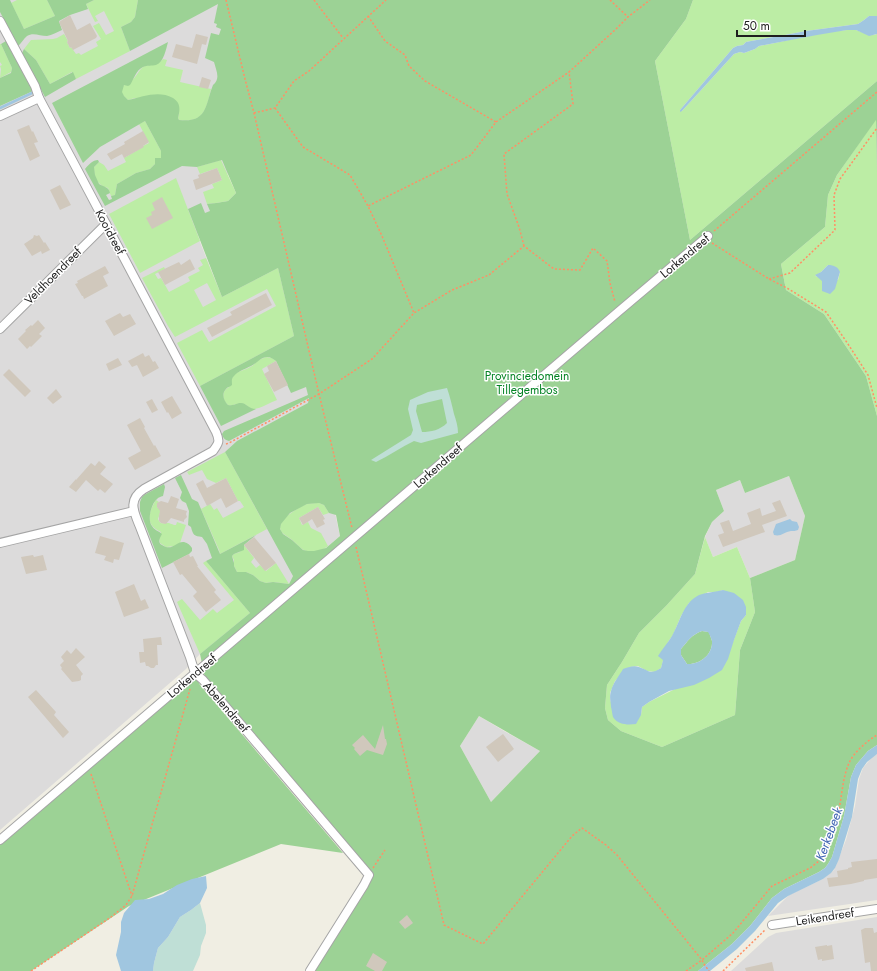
<svg xmlns="http://www.w3.org/2000/svg" width="877" height="971" viewBox="0 0 877 971" font-family="Jost,sans-serif">
<style>
.residential{fill:#dcdbdb}
.grass{fill:#bceda5;fill-rule:evenodd}
.forest{fill:#9cd295;fill-rule:evenodd}
.wetland{fill:#bfdfd6;fill-rule:evenodd}
.water{fill:#a0c6e0;fill-rule:evenodd}
.lines{fill:none;stroke-linecap:round;stroke-linejoin:round}
.stream{stroke:#a0c6e0;stroke-width:2.5}
.building{fill:#d0c8bc}
.street-casing{stroke:#a5a5a5;stroke-width:10}
.path{stroke:#ff9065;stroke-width:1.5;stroke-dasharray:2 2;stroke-linecap:butt}
.street{stroke:#fff;stroke-width:8}
.labels{text-anchor:middle;dominant-baseline:central;stroke-width:3;stroke-linejoin:round;paint-order:stroke}
.street-label{font-size:12px;fill:#1e1e1e;stroke:#fff}
.park-label{font-size:12px;fill:#048325;stroke:#fff}
.water-label{font-size:13px;font-style:italic;fill:#4468b4;stroke:#fff}
</style>
<rect width="100%" height="100%" fill="#f0eee3"/>
<g class="residential">
<path d="M0,0H218L247,132L198,237L222,297L278,268L309,397V403L329,485L340,536L293,576L289,584L200,654L186,669L0,830Z"/>
<path d="M789,476L805,516L795,560L750,578L737,547L713,557L705,537L712,522L724,511L716,490L740,480L745,493Z"/>
<path d="M479,716L504,731L540,751L491,802L460,746Z"/>
<path d="M877,754V900L768,916L789,895L823,879L834,870L846,840L855,806L859,779L863,768L873,756Z"/>
<path d="M877,917V971H731L768,937L776,933Z"/>
</g>
<g class="grass">
<path d="M17,0H47L55,16L24,29L11,3Z"/>
<path d="M94,0H138L135,17L131,22L121,27L130,51L76,79L72,72L50,84L36,60L24,49L31,40L53,39L57,38L64,34L68,41L67,42L70,48L71,47L76,54L79,53L81,55L98,46L96,42L101,39L93,26L99,23L106,35L114,31L104,11L95,16L98,21L95,22L86,4Z"/>
<path d="M693,0H877V16H869L864,20L858,24L806,31L785,35L751,41L746,42L743,45L737,46L733,48L680,110V111H682L734,54L740,52L744,53L755,49L759,46C788,41 818,32 847,30C850,30 854,30 856,30C863,32 870,37 877,34V81L690,240L655,61L686,19Z"/>
<path d="M0,44H1L12,68L11,72L0,78L1,69L0,66L2,65L0,62Z"/>
<path d="M163,59L167,60L165,66L183,70L180,82L211,89C206,110 204,123 179,120L178,118L179,113L135,98L128,100C111,86 129,85 135,77C138,74 139,70 143,67C151,63 156,67 163,59Z"/>
<path d="M876,119L877,172V416L866,376L824,314L786,290L781,264L825,227L828,195L837,175ZM828,265L840,272L838,280L815,276L821,272Z"/>
<path d="M145,121L160,149L161,151V158H158L155,160V164L150,169L136,173L117,184L115,195L111,196L108,188C97,185 94,178 94,167L99,162L104,165L108,171L126,162L124,158L143,147V146L149,143L139,124Z"/>
<path d="M221,160L236,193L228,201L216,203L207,204L203,192L214,188L212,184L222,180L217,168L200,174L197,167Z"/>
<path d="M176,178L200,241L140,273L109,214Z"/>
<path d="M206,258L222,297L278,268L294,336L200,386L177,343L202,330L209,342L276,306L267,289L175,337L168,326L142,278L164,267L165,269L155,274L158,279L161,278L169,292L190,281L188,277L200,271L198,268L203,265L200,260ZM207,283L216,300L203,307L194,290Z"/>
<path d="M266,357L272,358L276,361L262,369L277,400C271,402 258,410 252,409C249,408 247,405 244,404C239,402 234,406 228,405C222,400 221,391 229,387C234,368 239,374 252,366C253,365 257,362 257,361C260,359 264,358 266,357Z"/>
<path d="M225,452L267,529L220,554L219,550L201,509L210,504L214,510L217,508L223,518L244,507L240,501H238L226,478L216,483L207,479L202,470L189,475L187,472Z"/>
<path d="M156,500L159,502L157,505V507L161,510L158,519C161,525 162,523 167,523C171,523 172,525 176,525L177,522L186,525L180,543L175,546L166,547L160,543L159,538L161,532C145,525 148,513 156,500Z"/>
<path d="M319,503L324,505L329,513L323,515L318,507L299,518L302,525L308,522L311,528L321,533L328,546C322,551 309,554 302,549C298,546 295,542 291,539C286,535 281,534 280,528C280,518 299,507 307,504C311,503 316,503 319,503Z"/>
<path d="M705,537L713,557L737,547L750,578L755,612L740,650L735,715L662,747L621,731L608,720L605,708L607,685L622,662L639,633L666,606L695,574ZM723,590L746,615L741,621L731,647L675,689L649,702L642,707L641,715L614,717L610,698V693L615,681L630,667L638,666L647,671L655,672L661,668L668,642L673,635L681,616L689,603L708,592H717Z"/>
<path d="M244,545L254,558L251,562L256,568L260,565L266,571L276,563L289,584L273,582L266,583L260,581L253,575L246,572H237L234,566V560L232,556L234,554L240,552Z"/>
<path d="M206,561L250,613L200,654L177,602L182,599L200,620L213,609L217,613L234,600L203,563Z"/>
</g>
<g class="forest">
<path d="M0,0H10L24,29L55,16L47,0H94L86,4L88,9L70,15L59,21L62,30C57,32 52,35 47,36C40,36 33,32 27,36C23,39 22,43 18,46L0,12Z"/>
<path d="M138,0H693L686,19L655,61L690,240L877,81V172L876,120L837,175L828,195L825,227L781,264L786,290L824,314L866,376L877,416V745L868,751L856,765L851,777L844,816L832,857L828,864L825,868L819,872L784,889L772,898L750,926L732,944L698,971H313L372,874L205,678L200,654L250,613L206,561L212,558L207,544L202,537C194,536 193,535 191,527L188,525L189,511L186,503L182,501L180,498L182,492L175,478L181,475L192,499L198,502L220,554L256,535L244,545V550L234,554L232,556L234,563V566L237,572H246L253,575L260,581L266,583L273,582L289,584L293,576L225,452L237,441L308,403L309,398L229,441C225,440 223,438 222,434L224,431L308,395L306,387L291,393L276,361C273,359 271,357 267,357C261,357 256,364 251,366C245,369 238,371 234,376C231,379 232,381 232,385C230,387 227,387 226,389C221,394 224,401 228,405C235,406 236,403 241,403C247,403 248,409 256,409L221,426L200,386L294,336L278,268L222,297L188,209L201,203L205,213L210,211L207,204L216,203L228,201L236,193L222,160L197,167L182,166L105,206L85,169C88,165 93,160 98,160L99,162L94,167L95,175L99,184C104,187 109,187 110,193L106,195L109,200L112,199L111,196L115,195L117,184L136,173L150,169L155,164V158H161V151L160,149L145,121L100,147L83,163L52,103L168,42C166,49 164,62 156,65C152,66 147,65 143,67C136,70 134,79 130,85L128,86L124,85L122,92L124,96L128,100C143,97 158,90 173,98C181,103 180,110 178,118L179,120C208,123 205,105 213,85C221,79 216,70 214,62L205,58L211,33L219,35L221,29L216,27L217,24L214,23L218,4L130,51L121,27L131,22L135,17ZM789,476L805,516L795,560L750,578L755,612L740,650L735,715L662,747L621,731L608,720L605,708L607,685L622,662L639,633L666,606L695,574L705,536L712,522L724,511L716,490L740,480L745,493ZM319,503L324,505L329,513L336,515L340,536L326,548L314,551H308L303,550L292,540L283,534L280,529L281,524L290,513L307,504ZM479,716L540,751L491,802L460,746Z"/>
<path d="M6,41L33,91L0,106V78L11,73L12,68L1,44Z"/>
<path d="M24,49L36,60L50,84L73,72L76,79L45,97L22,53Z"/>
<path d="M164,484L165,487L163,496C160,497 159,497 157,499C151,504 147,520 152,526C154,530 159,531 162,534C160,538 157,542 162,545C172,552 176,541 184,542C188,543 190,545 192,548V551L189,554L162,568L140,511V502L142,497L144,495Z"/>
<path d="M702,631L709,632C710,635 711,638 712,641C713,655 699,665 687,664L681,655V649C688,641 691,635 702,631Z"/>
<path d="M196,677L200,685L343,853L281,844L129,906L31,971H0V844Z"/>
</g>
<g class="wetland">
<path d="M447,388C450,397 452,405 454,414C456,420 458,426 458,433L421,443L414,441C401,447 389,456 376,462L371,460L411,435L413,430L408,409L410,400L428,392ZM442,399L447,423C440,430 431,432 422,432L416,411L417,405Z"/>
<path d="M200,903L206,925V933L201,946L200,955L193,971H153L154,963L158,948L168,937L180,917L191,910Z"/>
</g>
<g class="water">
<path d="M869,16H877V34L869,36L856,30H847L817,35L759,46L755,49L744,53L740,52L734,54L682,111L680,112V110L733,48L737,46L743,45L746,42L751,41L785,35L806,31L858,24L864,20Z"/>
<path d="M828,265C834,265 838,267 840,272L835,289L830,294L822,291V281L815,275L821,272Z"/>
<path d="M790,519L792,521L797,522L799,527L798,530C796,531 793,531 791,531C784,532 781,537 774,535L773,532L776,524Z"/>
<path d="M723,590L734,593L743,600L746,607V615L741,621L734,640L728,659L722,670L709,678L694,685L669,691L649,702L642,707L641,715L636,724C628,725 618,725 613,717C612,714 612,710 611,707C611,702 609,697 611,691C613,683 619,676 623,669C628,667 634,665 639,667C650,671 650,675 661,668L663,660L658,656C662,649 668,643 672,636C680,622 683,603 699,595C707,592 715,592 723,590ZM702,631L708,632C710,635 711,638 712,641C713,655 699,665 687,664L681,655V649C688,641 691,635 702,631Z"/>
<path d="M877,745V754L867,762L862,769L858,779L852,817L839,859L835,868L831,873L823,879L788,896L778,903L755,931L737,949L710,971H698L732,944L750,926L772,898L784,889L819,872L825,868L828,864L832,857L844,816L851,777L856,765L868,751Z"/>
<path d="M206,876L207,888L200,903L191,910L180,917L168,937L158,948L154,963L153,971H121L116,955L121,932V922L124,913L135,900L149,899L163,894L177,885L192,879Z"/>
</g>
<g class="lines">
<path class="stream" d="M0,108L32,93"/>
</g>
<g class="building">
<path d="M70,15L77,30L90,23L97,36L96,38L73,50L71,47L70,48L67,42L68,41L59,22Z"/>
<path d="M196,34L208,37L206,45L202,44L197,64L172,57L176,44L192,48Z"/>
<path d="M202,77L211,80L208,89L199,87Z"/>
<path d="M29,125L32,132L33,131L38,142L34,143L40,156L30,161L17,130Z"/>
<path d="M143,131L149,142L143,146L144,147L124,158L122,154L111,160L107,154L125,144L124,142Z"/>
<path d="M217,168L222,180L196,190L193,180L199,178L198,175Z"/>
<path d="M60,185L71,205L60,210L50,190Z"/>
<path d="M162,197L173,218L152,229L146,218L152,215L151,212L155,210L152,203Z"/>
<path d="M34,235L37,236L39,235L44,243L45,242L50,250L42,254L41,251L32,256L24,244L33,238Z"/>
<path d="M190,259L195,269L165,285L158,272L179,262L181,265Z"/>
<path d="M105,266L109,273L103,276L108,286L84,299L83,296H82L75,284L78,283L77,281Z"/>
<path d="M266,293L272,305L212,337L207,328L232,315L230,312Z"/>
<path d="M120,313L123,317L130,314L136,324L114,336L105,321Z"/>
<path d="M38,320L45,328L39,334L42,336L31,347L30,346L27,349L18,339L26,331L25,330L31,325L32,326Z"/>
<path d="M143,353L145,357L149,355L153,362L155,361L159,368L143,377L137,365L132,367L128,361Z"/>
<path d="M118,358L122,365L109,371L106,364Z"/>
<path d="M276,361L288,385L274,392L264,374L269,371L267,366Z"/>
<path d="M9,369L31,391L25,397L3,375Z"/>
<path d="M56,389L62,397L53,404L47,398Z"/>
<path d="M172,396L182,413L172,419L168,412L167,413L161,402Z"/>
<path d="M152,399L158,410L152,413L146,402Z"/>
<path d="M140,418L145,427L144,428L154,446L155,445L161,456L135,470L128,458L141,451L127,425Z"/>
<path d="M99,461L106,467L100,474L113,484L105,493L100,489L98,491L86,480L76,492L69,487L76,479V480L91,463L95,466Z"/>
<path d="M226,478L238,501L226,508L221,498L207,506L196,484L203,480L207,488Z"/>
<path d="M171,496L179,499L176,508L187,511L186,514L187,517L184,520V522L171,518L166,524L161,523L159,521V516L160,511L157,507V503L161,501L168,503Z"/>
<path d="M780,500L787,516L762,525L765,532L723,547L718,535L724,533L720,523L729,520L733,531L751,524L747,513L760,508L762,516L776,511L772,503Z"/>
<path d="M318,507L325,519L323,520L325,524L317,528L312,519L303,525L299,518Z"/>
<path d="M100,536L124,543L119,560L114,559L113,563L104,560L106,556L95,553Z"/>
<path d="M254,537L276,563L265,571L244,545Z"/>
<path d="M189,554L190,557L193,556L198,566H197L216,590L214,592L221,600L206,612L193,596L197,592L182,574L180,575L173,562Z"/>
<path d="M33,555L34,557L43,555L47,570L26,574L21,557Z"/>
<path d="M134,584L141,601L145,599L149,608L124,617L115,592Z"/>
<path d="M161,637L162,645H157L158,665H156L154,668H151L148,666H146L145,662L140,663L139,652H144L143,639Z"/>
<path d="M76,648L85,657L76,665L83,674L81,676V680L79,681L72,682L61,669L62,668L60,665L64,661L61,657L67,650L71,654Z"/>
<path d="M36,690L56,712L54,715L69,732L63,738L28,697Z"/>
<path d="M383,725L385,739H386L387,744L383,755L367,750L360,756L354,749L355,748L352,745L363,735L375,749Z"/>
<path d="M503,734L514,749L498,762L486,747Z"/>
<path d="M877,859V878L864,880V881L851,884L829,887L827,878L838,877L837,871L848,869V868L852,867L851,862Z"/>
<path d="M407,915L413,923L405,929L399,922Z"/>
<path d="M865,928H873L874,933L877,932V971H871L870,962L865,963L861,930Z"/>
<path d="M827,945V946L832,945L834,959L822,961V959L818,960L815,947Z"/>
<path d="M373,953L387,962L382,971H375L366,966Z"/>
<path d="M772,962L774,971H746L745,968Z"/>
</g>
<g class="lines">
<g class="street-casing">
<g id="street">
<path d="M0,21L35,86L39,98L78,171L216,432C220,441 219,443 213,451L144,489C127,500 134,512 140,527L190,657L195,673L203,680L369,875L364,885L310,971"/>
<path d="M0,116L39,98"/>
<path d="M0,329L106,224"/>
<path d="M0,543L134,511"/>
<path d="M0,840L618,312L708,236"/>
<path d="M772,925L877,909"/>
</g>
</g>
<g class="path">
<path d="M226,0L245,79L254,113L319,394L352,528"/>
<path d="M314,0L343,38"/>
<path d="M610,0L628,17"/>
<path d="M368,16L385,41L405,55L409,66L425,81L496,122L471,155L368,206"/>
<path d="M275,108L303,147L350,175L368,206L382,236L414,313"/>
<path d="M254,113L275,108L294,81L309,71L386,0"/>
<path d="M496,122L569,72"/>
<path d="M714,231L877,92"/>
<path d="M712,243L769,279L787,288L826,312L848,344L868,375L877,408"/>
<path d="M524,246L519,227L507,194L504,154L573,104L569,72L615,30L628,17L650,0"/>
<path d="M769,279L790,273L835,230L834,195L840,179L877,128"/>
<path d="M226,444L229,443L319,394L372,359L414,313L452,290L489,275L524,246L554,269L580,270L593,248L607,261L610,283L615,302"/>
<path d="M356,547L444,925L483,944L572,836L582,828L606,845L617,855L702,960L704,964L709,971"/>
<path d="M91,774L132,896"/>
<path d="M373,868L385,850"/>
<path d="M31,971L111,917L126,905L132,896L190,689"/>
<path d="M686,971L702,960L733,933L772,886L810,868L823,858L826,853C830,840 835,827 838,814C842,798 842,779 849,763C854,752 867,741 877,735"/>
<path d="M723,971L766,929"/>
</g>
<use href="#street" class="street"/>
</g>
<g class="labels">
<g class="street-label">
<text transform="translate(110 232) rotate(62)">Kooidreef</text>
<text transform="translate(685 256) rotate(-40)">Lorkendreef</text>
<text transform="translate(53 276) rotate(-45)">Veldhoendreef</text>
<text transform="translate(438 466) rotate(-41)">Lorkendreef</text>
<text transform="translate(192 676) rotate(-40)">Lorkendreef</text>
<text transform="translate(226 707) rotate(49)">Abelendreef</text>
<text transform="translate(825 917) rotate(-9)">Leikendreef</text>
</g>
<g class="park-label">
<text x="527" y="376">Provinciedomein<tspan x="527" dy="14">Tillegembos</tspan></text>
</g>
<g class="water-label">
<text transform="translate(829 834) rotate(-70)">Kerkebeek</text>
</g>
</g>
<path d="M737 30v6h68v-6" fill="none" stroke="#1e1e1e" stroke-width="2"/>
<text x="743" y="30" font-size="12" fill="#1e1e1e" stroke="#ffffff" stroke-width="3" paint-order="stroke">50 m</text>
</svg>
